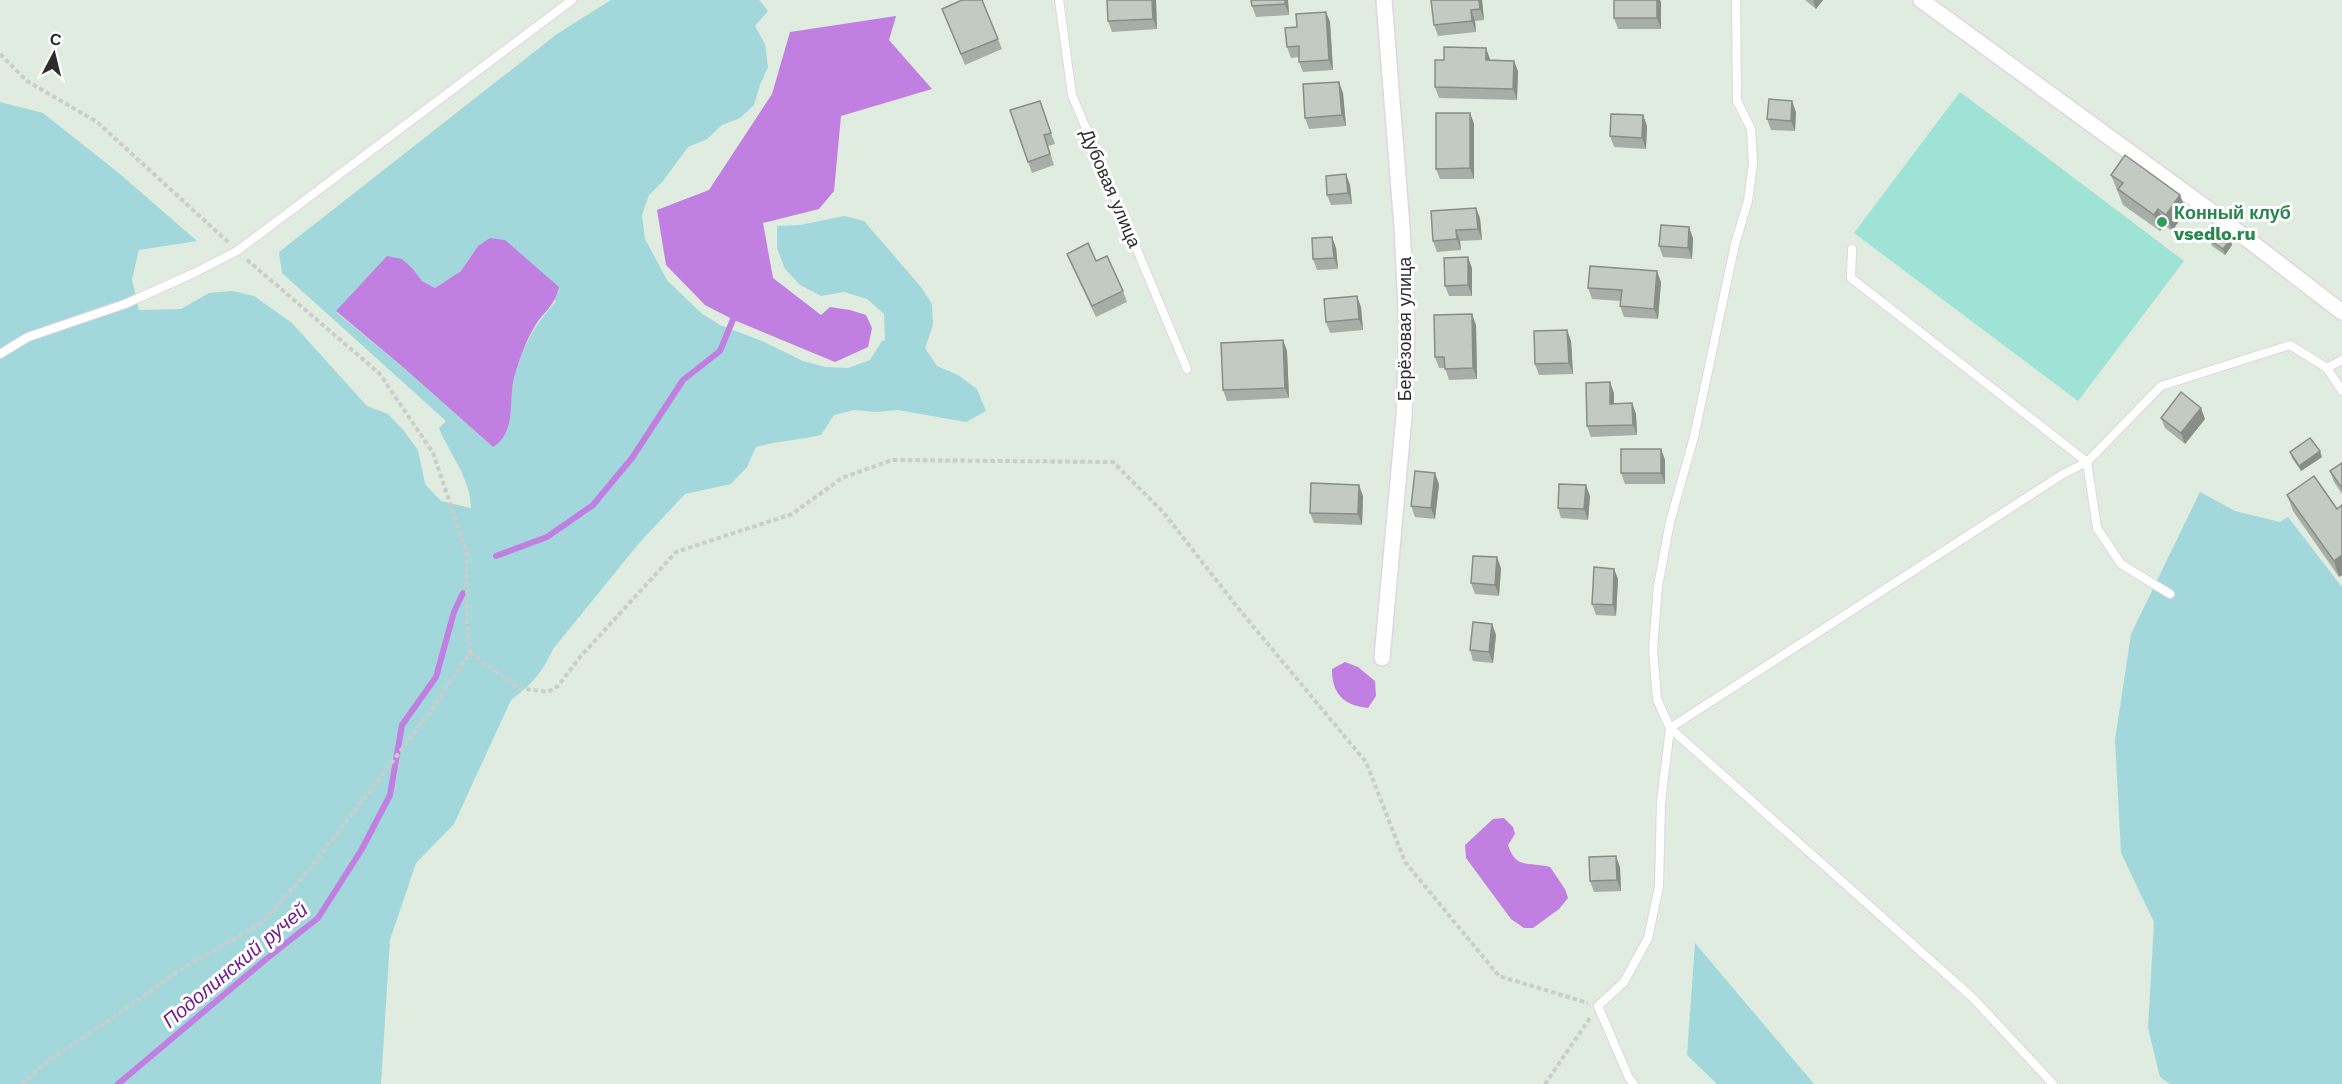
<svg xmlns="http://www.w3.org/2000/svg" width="2342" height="1084" viewBox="0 0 2342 1084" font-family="'Work Sans',sans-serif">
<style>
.green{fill:#a2d8dc;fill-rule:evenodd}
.pitch{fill:#9fe2d6}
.water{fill:#c07fe1}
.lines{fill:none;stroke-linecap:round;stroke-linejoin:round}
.stream{stroke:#c07fe1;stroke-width:6}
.service-casing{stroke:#e2d5df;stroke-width:10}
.minor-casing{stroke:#e2d5df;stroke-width:18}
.path{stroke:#ccc;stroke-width:4;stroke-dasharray:4.5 3;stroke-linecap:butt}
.service{stroke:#fff;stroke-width:8}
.minor{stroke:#fff;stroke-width:15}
.wall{fill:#a7aea7}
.shaded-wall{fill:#888d88}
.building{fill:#c2cac2;stroke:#888d88;stroke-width:1.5}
.leisure-dot{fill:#2e9e5b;stroke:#fff;stroke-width:2}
.labels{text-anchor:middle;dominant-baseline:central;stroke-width:6;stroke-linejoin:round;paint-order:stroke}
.street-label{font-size:18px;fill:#2c2c2c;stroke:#fff}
.leisure-label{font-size:18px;font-weight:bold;fill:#27864d;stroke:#fff;text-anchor:start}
.water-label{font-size:20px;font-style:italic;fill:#711d8e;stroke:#fff}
</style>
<rect width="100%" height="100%" fill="#e0ecdf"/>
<g class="green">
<path d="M611,0H759L768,11L755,26L765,44L768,67L760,85L754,105L740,118L722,125L707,139L688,147L663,181L649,195L642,215L645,239L667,280L701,313L720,325L762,341L803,361L826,367L848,368L870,360L882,341L885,340L884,314L867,299L844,292L821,296L800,285L785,269L777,248V226L800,225L844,216L864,221L921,287L932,304L933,325L925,348L937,366L958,375L977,389L986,411L966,422L898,410L876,412L854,410L834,415L821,435C799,440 778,441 756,447L747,467L731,484L685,494L640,542L553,649C542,673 532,684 511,700L454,824L416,863L390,940L381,1084H0V102L43,113L120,174L197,241L139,250L132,279L139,310L181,309L209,293L233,291L254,296L292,323L367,406L388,414L404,431L418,450L425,484L441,501L471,508C470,477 450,455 439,428L446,421L282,273L279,252L557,34ZM478,246L556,301C542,317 531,332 523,351C519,361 515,372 513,383C509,403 513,434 493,447L404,368L336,312L413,269L422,281L435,288L461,271Z"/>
<path d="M2200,492L2235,511L2280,522L2288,517L2342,587V1084H2170L2160,1077L2148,1028L2154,922L2121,853L2115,740L2131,634Z"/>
<path d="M1695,943L1814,1084H1717L1687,1055Z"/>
</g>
<path class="pitch" d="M1960,92L2184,261L2078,401L1854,233Z"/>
<g class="water">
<path d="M896,16L889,40L932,89L841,116L834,191L819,209L763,223L773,278L821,315L830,307L850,310L866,315L872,328L868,347L835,362L734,320L705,305L666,265L657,210L709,190L772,94L790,32Z"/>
<path d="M490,238L505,240L559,287C554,307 545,310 535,326C525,342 519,361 514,378C508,402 517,432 493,447L404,368L336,311L387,256L402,259L413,269L422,281L435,288L461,271L478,246Z"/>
<path d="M1345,662L1358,667L1375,681L1376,696L1368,708C1343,705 1332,694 1332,669Z"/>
<path d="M1504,818L1513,827L1515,834L1508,845C1516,870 1528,861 1550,867L1565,889L1568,898L1559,909L1533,928H1524L1511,919L1466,858L1465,845L1493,819Z"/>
</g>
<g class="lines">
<g class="stream">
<path d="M496,556L547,537L593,505L632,458L683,380L720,351L736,312"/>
<path d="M118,1084L265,960L318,918L362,849L390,795L402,725L436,677L454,612L463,593"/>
</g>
<g class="service-casing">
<g id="service">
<path d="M1059,0L1072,95L1187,369"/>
<path d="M1736,0L1737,101L1751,129L1753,163L1748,201L1735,244L1694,437L1670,522L1658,586L1653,649L1657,699L1670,728L1973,998L2053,1084"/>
<path d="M1852,249L1851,278L2087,462L2097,528L2121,564L2170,594"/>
<path d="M0,354L28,337L125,304L194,273L237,251L572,0"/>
<path d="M2327,368L2342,391"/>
<path d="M1670,728L2063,474L2087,462L2161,386L2290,345L2327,368L2342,360"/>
<path d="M1634,1084L1629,1078L1598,1006L1624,982L1648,938L1659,887L1661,802L1670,728"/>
</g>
</g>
<g class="minor-casing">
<g id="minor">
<path d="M1921,0L2212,212L2342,312"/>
<path d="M1382,658L1404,416L1407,329L1402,227L1384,0"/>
</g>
</g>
<g class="path">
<path d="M0,54L27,81L97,122L229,243"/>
<path d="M470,653L519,688L548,692L558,686L581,656L676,552L792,514L842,478L892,460L1113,462L1164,513L1238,608L1366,762L1405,862L1499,976L1588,1003"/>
<path d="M22,1084L50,1059L104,1024L185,967L263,922L310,869L425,719L470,653L467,623V553L433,453L380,374L245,258"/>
<path d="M1545,1084L1590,1018"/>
</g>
<use href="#service" class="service"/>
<use href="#minor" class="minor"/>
</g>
<g class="wall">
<path d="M1156,0L1157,29L1112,32L1108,21Z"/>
<path d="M1288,0L1289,15L1256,17L1252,6Z"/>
<path d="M1431,0H1482L1484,20L1475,21L1476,32L1438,36L1434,25Z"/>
<path d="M1614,0H1660L1661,2V29H1618L1614,18Z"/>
<path d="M1805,0H1823L1816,9Z"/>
<path d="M942,9L998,39L1002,49L965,65Z"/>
<path d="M1326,12L1330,22L1333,70L1303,72L1299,62V57L1291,58L1287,47L1297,27Z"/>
<path d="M1490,59V60L1518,71L1517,100L1439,98L1435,87Z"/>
<path d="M1343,93L1346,126L1309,129L1305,118Z"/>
<path d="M1040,101L1055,144L1048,146L1054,165L1032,173L1010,110Z"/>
<path d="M1796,112L1795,131L1771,130L1767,119Z"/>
<path d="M1470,113L1474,124V179H1440L1436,169Z"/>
<path d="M1643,115L1647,126L1646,149L1614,147L1610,136Z"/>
<path d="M1346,174L1350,185L1352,204L1331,205L1327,195Z"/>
<path d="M2111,175L2180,195L2186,211L2172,231L2164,225L2160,231L2123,205Z"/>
<path d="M1480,218L1482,240L1460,241L1461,250L1437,252L1433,241Z"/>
<path d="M1332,237L1336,248L1338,269L1317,270L1313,259Z"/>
<path d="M1693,238L1692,259L1663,257L1659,246Z"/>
<path d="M2210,240H2230L2232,245L2225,255L2212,246Z"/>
<path d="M1067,254L1096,261L1123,291L1127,302L1096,317L1071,264Z"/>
<path d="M1472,268V296H1449L1445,286Z"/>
<path d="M1661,282L1658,319L1624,317L1620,306L1621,301L1592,299L1588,288Z"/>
<path d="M1361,307L1363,330L1330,333L1326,322Z"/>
<path d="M1476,325L1477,379L1449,380L1445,368H1439L1435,357Z"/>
<path d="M1567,330L1571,341L1573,374L1539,375L1535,364Z"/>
<path d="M1283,340L1287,351L1289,398L1227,401L1223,390Z"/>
<path d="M1614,393V403H1632L1636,414L1637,435L1591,437L1587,426Z"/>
<path d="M2161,418L2205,419L2185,444L2165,428Z"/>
<path d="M1661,449L1665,460V484H1625L1621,473Z"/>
<path d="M2290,452L2322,457L2301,471L2292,458Z"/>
<path d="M2342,463V494L2334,482L2330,471Z"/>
<path d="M1439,484L1435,519L1415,517L1411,506Z"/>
<path d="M2287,495L2337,509L2342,505V575L2339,577L2293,511Z"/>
<path d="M1363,496L1362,525L1314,523L1310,513Z"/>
<path d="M1590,496L1588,520L1561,518L1558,508Z"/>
<path d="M1501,568L1499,596L1475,594L1471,583Z"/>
<path d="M1614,569L1618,579L1616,616L1596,615L1592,604Z"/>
<path d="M1492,624L1496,635L1493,663L1473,661L1470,650Z"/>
<path d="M1620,867L1621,891L1594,892L1590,881Z"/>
</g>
<g class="shaded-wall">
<path d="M1152,0H1156L1157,29L1153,19Z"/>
<path d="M1285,0H1288L1289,15L1285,4Z"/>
<path d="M1479,0H1482L1484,20L1480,9Z"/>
<path d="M1657,0H1660L1661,2V29L1657,18Z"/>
<path d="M1813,0H1823L1816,9Z"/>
<path d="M1471,10L1475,21L1476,32L1472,21Z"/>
<path d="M1326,12L1330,22L1333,70L1329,60Z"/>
<path d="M1486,48L1490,59V71L1486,60Z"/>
<path d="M1514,61L1518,71L1517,100L1513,89Z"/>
<path d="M1339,82L1343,93L1346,126L1342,115Z"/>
<path d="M1792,101L1796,112L1795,131L1791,121Z"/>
<path d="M1470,113L1474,124V179L1470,168Z"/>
<path d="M1643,115L1647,126L1646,149L1642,138Z"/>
<path d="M1346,174L1350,185L1352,204L1348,193Z"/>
<path d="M2180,195L2186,211L2172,231L2166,215Z"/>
<path d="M1476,208L1480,218L1482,240L1478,229Z"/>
<path d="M2158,209L2164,225L2160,231L2154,215Z"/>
<path d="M1689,227L1693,238L1692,259L1688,248Z"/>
<path d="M1456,230L1460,241L1461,250L1457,239Z"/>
<path d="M1332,237L1336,248L1338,269L1334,258Z"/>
<path d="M2230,240L2232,245L2225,255L2223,249Z"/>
<path d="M1468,257L1472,268V296L1468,285Z"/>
<path d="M1657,271L1661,282L1658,319L1654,309Z"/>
<path d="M1357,296L1361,307L1363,330L1359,319Z"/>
<path d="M1472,314L1476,325L1477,379L1473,368Z"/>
<path d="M1567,330L1571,341L1573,374L1569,363Z"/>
<path d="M1283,340L1287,351L1289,398L1285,388Z"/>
<path d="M1610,382L1614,393V414L1610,404Z"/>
<path d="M1632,403L1636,414L1637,435L1633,425Z"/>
<path d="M2201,408L2205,419L2185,444L2181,433Z"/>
<path d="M1661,449L1665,460V484L1661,473Z"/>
<path d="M2320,451L2322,457L2301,471L2299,466Z"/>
<path d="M1435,473L1439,484L1435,519L1431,508Z"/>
<path d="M1359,485L1363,496L1362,525L1358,514Z"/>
<path d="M1586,485L1590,496L1588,520L1584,509Z"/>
<path d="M2342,555V575L2339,577L2334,561Z"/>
<path d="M1497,557L1501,568L1499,596L1495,585Z"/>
<path d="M1614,569L1618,579L1616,616L1613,605Z"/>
<path d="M1492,624L1496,635L1493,663L1489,652Z"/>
<path d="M1616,856L1620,867L1621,891L1617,880Z"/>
</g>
<g class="building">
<path d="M962,0H982L998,39L961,54L942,9Z"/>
<path d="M1107,0H1152L1153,19L1108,21Z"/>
<path d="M1251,0H1285V4L1252,6Z"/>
<path d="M1431,0H1479L1480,9L1471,10L1472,21L1434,25Z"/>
<rect x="1614" y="0" width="43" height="18"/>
<path d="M1326,12L1329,60L1299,62V46L1287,47L1285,28L1297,27L1296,14Z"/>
<path d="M1444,47L1486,48V60L1514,61L1513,89L1435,87V60H1444Z"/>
<path d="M1339,82L1342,115L1305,118L1303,84Z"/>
<path d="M1769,99L1792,101L1791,121L1767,119Z"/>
<path d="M1040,101L1051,133L1044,135L1050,154L1028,162L1010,110Z"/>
<path d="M1436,113H1470V168L1436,169Z"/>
<path d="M1611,114L1643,115L1642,138L1610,136Z"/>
<path d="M2125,155L2180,195L2166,215L2158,209L2154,215L2118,189L2123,183L2111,175Z"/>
<path d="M1346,174L1348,193L1327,195L1326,176Z"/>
<path d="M1476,208L1478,229L1456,230L1457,239L1433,241L1431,211Z"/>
<path d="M1661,225L1689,227L1688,248L1659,246Z"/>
<path d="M2217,231L2230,240L2223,249L2210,240Z"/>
<path d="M1332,237L1334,258L1313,259L1312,238Z"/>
<path d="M1088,243L1096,261L1107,256L1123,291L1092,306L1067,254Z"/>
<path d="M1468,257V285L1445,286L1444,258Z"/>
<path d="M1590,266L1657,271L1654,309L1620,306L1622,290L1588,288Z"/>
<path d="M1357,296L1359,319L1326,322L1324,299Z"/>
<path d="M1472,314L1473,368L1445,369L1444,357H1435L1434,315Z"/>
<path d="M1567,330L1569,363L1535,364L1534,331Z"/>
<path d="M1283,340L1285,388L1223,390L1221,343Z"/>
<path d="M1610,382V404L1632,403L1633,425L1587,426L1586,383Z"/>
<path d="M2181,392L2201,408L2181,433L2161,418Z"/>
<path d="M2310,438L2320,451L2299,466L2290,452Z"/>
<rect x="1621" y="449" width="40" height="24"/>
<path d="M2342,463V488L2330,471Z"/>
<path d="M1415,471L1435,473L1431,508L1411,506Z"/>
<path d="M2314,476L2337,509L2342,505V555L2334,561L2287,495Z"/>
<path d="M1311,483L1359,485L1358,514L1310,513Z"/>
<path d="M1559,484L1586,485L1584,509L1558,508Z"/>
<path d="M1473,556L1497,557L1495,585L1471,583Z"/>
<path d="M1594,567L1614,569L1613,605L1592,604Z"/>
<path d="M1473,622L1492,624L1489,652L1470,650Z"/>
<path d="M1616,856L1617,880L1590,881L1589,857Z"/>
</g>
<circle class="leisure-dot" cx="2162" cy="222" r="6"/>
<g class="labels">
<g class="street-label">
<text transform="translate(1111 188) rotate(67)">Дубовая улица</text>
<text transform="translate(1404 329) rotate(-90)">Берёзовая улица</text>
</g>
<g class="leisure-label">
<text x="2174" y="212">Конный клуб<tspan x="2174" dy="21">vsedlo.ru</tspan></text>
</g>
<g class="water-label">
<text transform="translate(235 965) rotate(-40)">Подолинский ручей</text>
</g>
</g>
<g transform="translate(54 54) rotate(7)" stroke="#ffffff" stroke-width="4.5" paint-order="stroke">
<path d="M0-4.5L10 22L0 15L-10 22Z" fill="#2c2c2c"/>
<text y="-9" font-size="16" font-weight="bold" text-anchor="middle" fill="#2c2c2c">С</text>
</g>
</svg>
